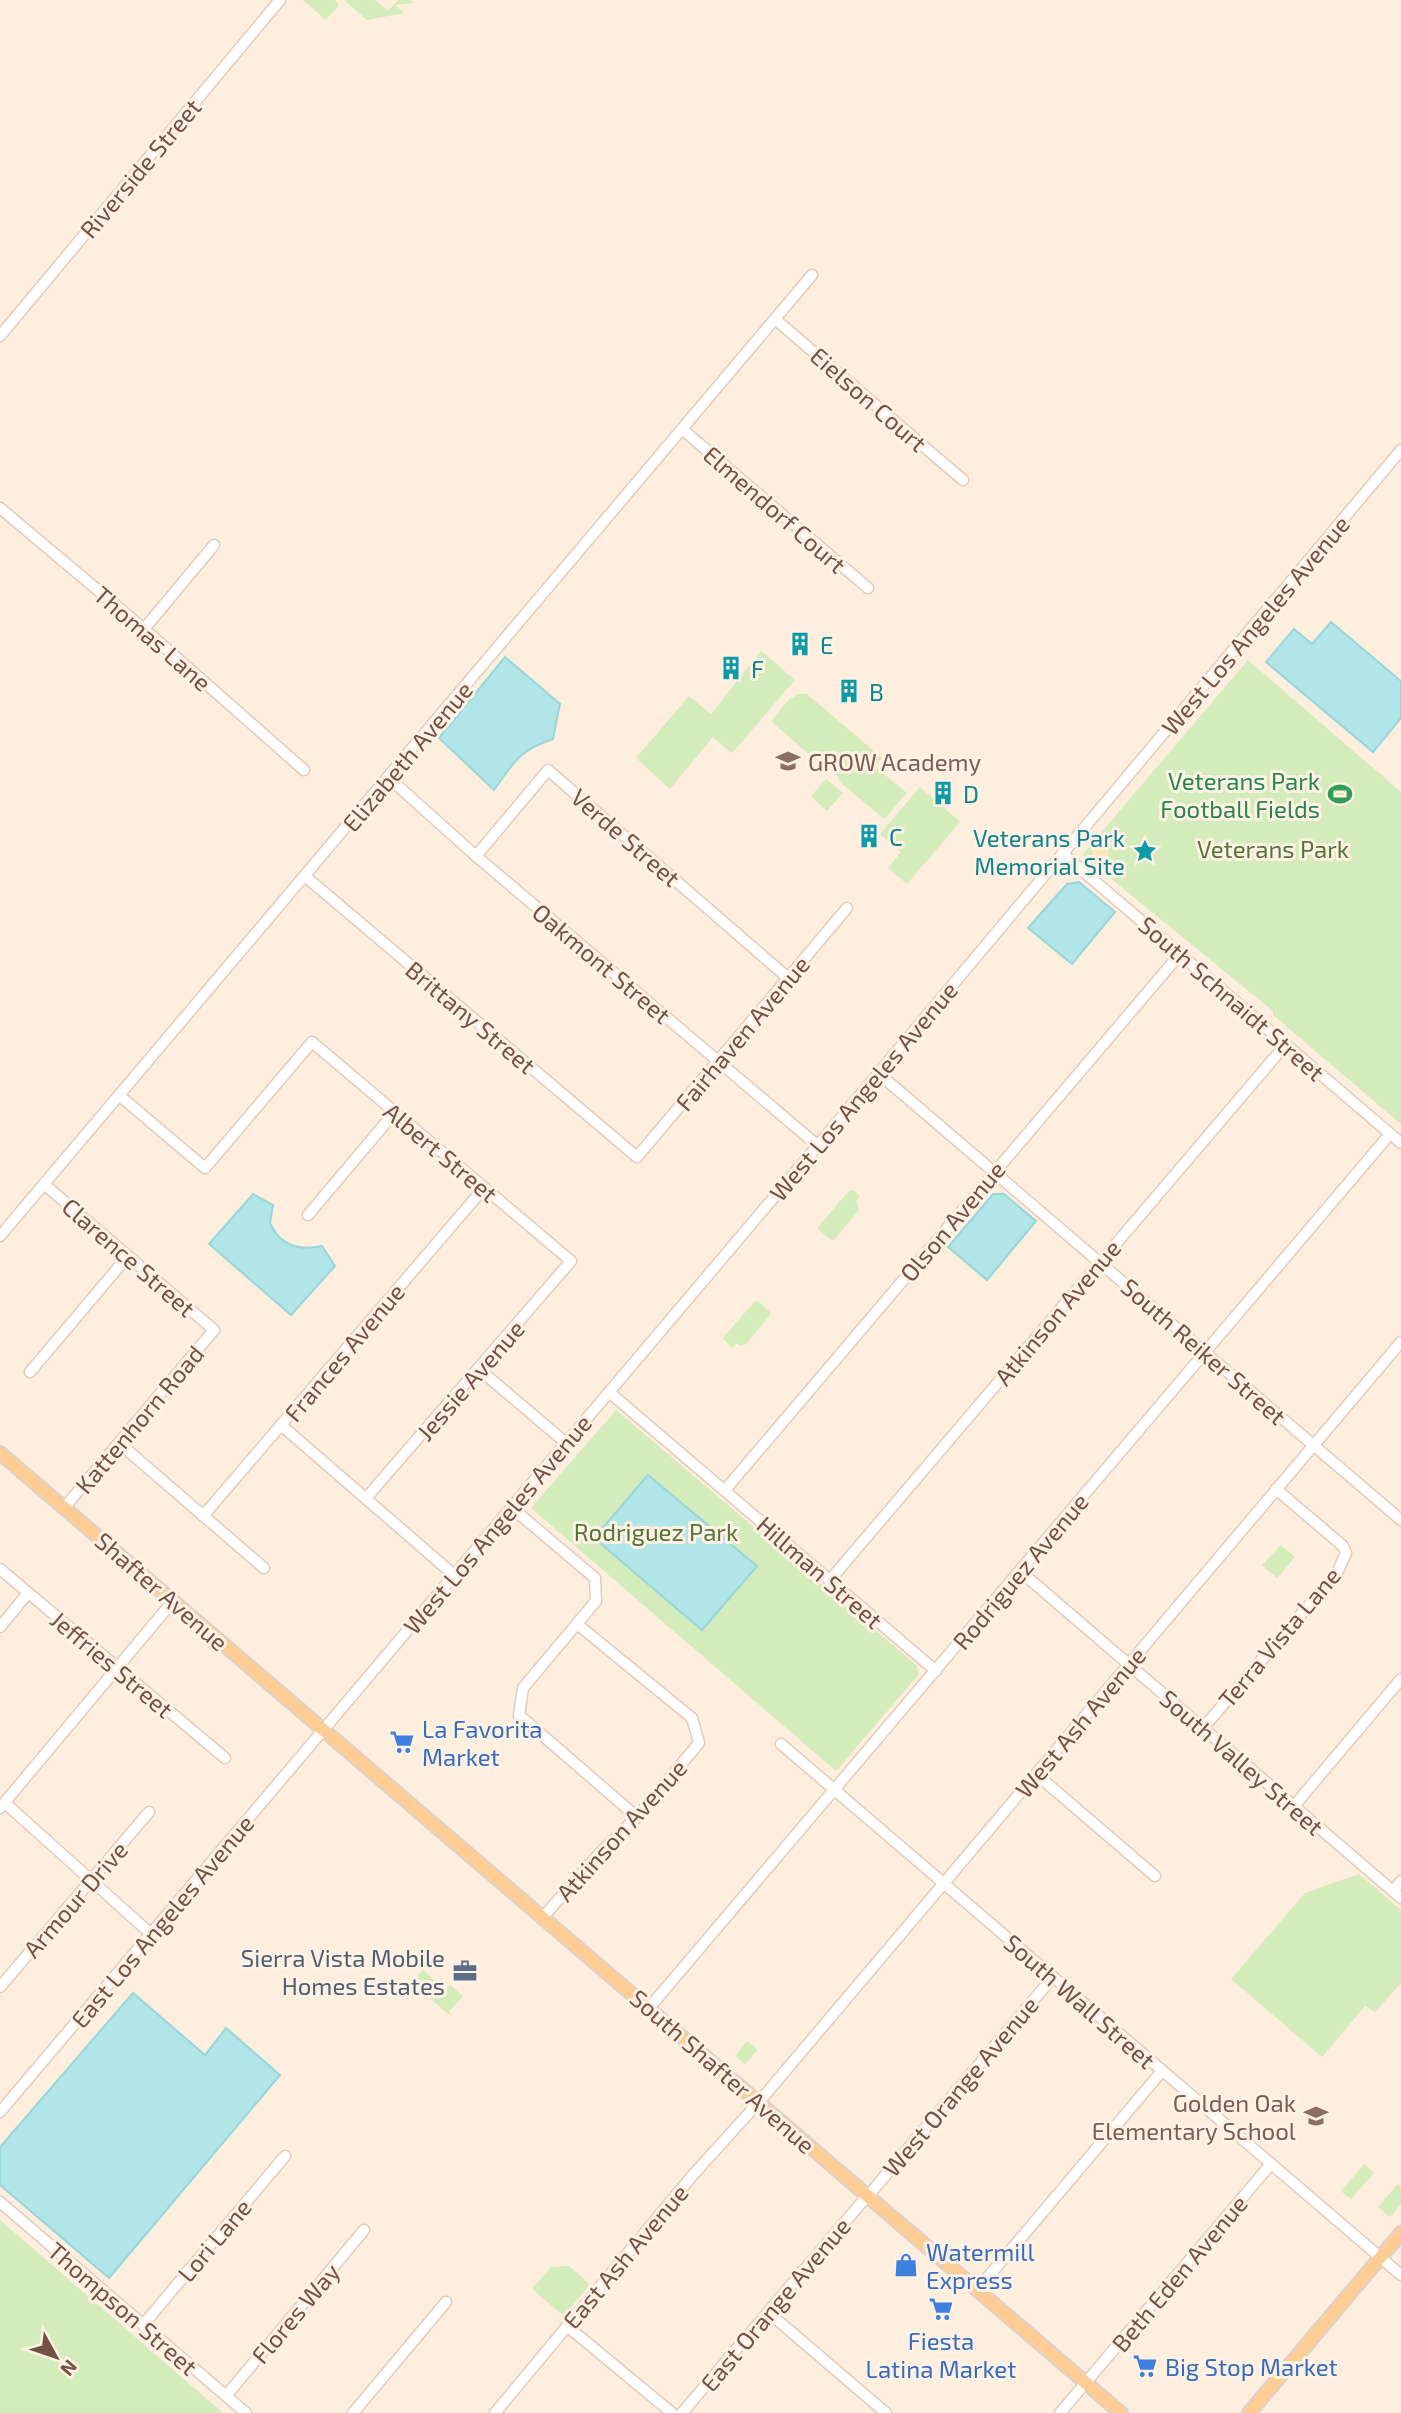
<svg xmlns="http://www.w3.org/2000/svg" width="1401" height="2413" viewBox="0 0 1401 2413" font-family="'Exo 2',sans-serif">
<style>
.green{fill:#d4ebbc}
.sand{fill:#ffe8b6}
.water{fill:#b1e5e8;stroke:#97d6da;stroke-width:2}
.lines{fill:none;stroke-linecap:round;stroke-linejoin:round}
.minor-casing{stroke:#e4cbbc;stroke-width:13}
.major-casing{stroke:#dbd2cf;stroke-width:16}
.minor{stroke:#fff;stroke-width:10}
.major{stroke:#ffcc93;stroke-width:12}
.labels{text-anchor:middle;dominant-baseline:central;stroke-width:6;stroke-linejoin:round;paint-order:stroke}
.street-label{font-size:24px;fill:#745145;stroke:#fff2e5}
.culture-label{font-size:24px;fill:#0d838f;stroke:#fff2e5;text-anchor:start}
.education-label{font-size:24px;fill:#785e54;stroke:#fff2e5;text-anchor:start}
.leisure-label{font-size:24px;fill:#27864d;stroke:#fff2e5;text-anchor:end}
.park-label{font-size:24px;fill:#52753a;stroke:#fff2e5}
.shop-label{font-size:24px;fill:#366cbe;stroke:#fff2e5;text-anchor:start}
.service-label{font-size:24px;fill:#4e5e75;stroke:#fff2e5;text-anchor:end}
</style>
<rect width="100%" height="100%" fill="#feeedd"/>
<g class="green">
<path d="M303,0H335L339,5L326,20Z"/>
<path d="M344,0H375L388,11L398,0H410L414,3L395,5L404,13L367,20Z"/>
<path d="M761,651L795,680L732,753L713,737L670,789L636,758L689,696L711,714Z"/>
<path d="M1248,660L1401,792V1124L1273,1015V1011L1082,855Z"/>
<path d="M797,694H807L882,758L875,767L907,793L884,819L841,783L834,769L813,758L771,721L791,697L793,698Z"/>
<path d="M826,779L843,793L827,811L811,796Z"/>
<path d="M920,787L960,822L907,884L888,868L901,852L880,834Z"/>
<path d="M853,1190L860,1196L856,1201L859,1210L834,1240H831L818,1229L819,1226L849,1191Z"/>
<path d="M755,1301H758L770,1312V1315L746,1344L740,1346L736,1343L732,1348L723,1338Z"/>
<path d="M616,1410L916,1665L919,1674L836,1771L531,1508Z"/>
<path d="M1281,1545L1295,1557L1277,1578L1262,1565Z"/>
<path d="M1359,1874L1401,1910V1983L1375,2012L1365,2006L1322,2057L1231,1979L1305,1893Z"/>
<path d="M423,1970L445,1990L450,1985L463,1996L449,2011L451,2016L412,1983Z"/>
<path d="M747,2041L758,2050L745,2064L735,2056Z"/>
<path d="M1364,2164L1374,2173L1351,2199L1341,2191Z"/>
<path d="M1398,2184L1401,2187V2204L1390,2217L1378,2207Z"/>
<path d="M0,2220L223,2413H0Z"/>
<path d="M569,2266L590,2284L564,2316L532,2289L551,2267Z"/>
</g>
<path class="sand" d="M1101,837L1109,852L1104,870L1093,860L1092,848L1096,847L1095,845Z"/>
<g class="water">
<path d="M1331,622L1401,681V718L1373,752L1266,662L1294,629L1312,644Z"/>
<path d="M505,657L560,704L553,739C518,751 515,761 494,790L439,738Z"/>
<path d="M1079,882L1115,912L1072,964L1028,928L1067,884Z"/>
<path d="M253,1194L273,1205L270,1223C280,1246 299,1251 322,1246L335,1266L291,1315L209,1244Z"/>
<path d="M993,1194H1004L1036,1221L987,1280L948,1247Z"/>
<path d="M648,1475L757,1566L702,1630L594,1538Z"/>
<path d="M133,1993L205,2055L226,2028L280,2075L109,2278L0,2185V2147Z"/>
</g>
<g class="lines">
<g class="minor-casing">
<g id="minor">
<path d="M775,319L963,480"/>
<path d="M0,336L280,0"/>
<path d="M682,429L868,588"/>
<path d="M0,508L144,629L304,770"/>
<path d="M144,629L214,545"/>
<path d="M389,778L476,856L817,1145"/>
<path d="M1063,854L1401,1143"/>
<path d="M476,856L548,770L788,978"/>
<path d="M306,877L637,1157L847,908"/>
<path d="M878,1073L1401,1520"/>
<path d="M120,1096L205,1168L312,1042L571,1261L367,1497"/>
<path d="M44,1184L214,1330L64,1508"/>
<path d="M308,1215L395,1112"/>
<path d="M0,1236L812,275"/>
<path d="M480,1370L566,1443"/>
<path d="M30,1372L128,1256"/>
<path d="M609,1392L936,1671"/>
<path d="M281,1425L454,1575"/>
<path d="M119,1443L264,1568"/>
<path d="M725,1490L1180,954"/>
<path d="M511,1507L595,1578L596,1601L523,1688L519,1715L637,1817"/>
<path d="M203,1516L484,1188"/>
<path d="M0,1569L225,1758"/>
<path d="M1020,1571L1401,1898"/>
<path d="M830,1580L1286,1044"/>
<path d="M0,1627L28,1593"/>
<path d="M1203,1728L1337,1573L1346,1553L1343,1546L1276,1489"/>
<path d="M781,1744L1401,2275"/>
<path d="M1036,1774L1155,1876"/>
<path d="M5,1803L151,1934"/>
<path d="M1294,1806L1401,1679"/>
<path d="M0,1808L173,1601"/>
<path d="M1393,1891L1401,1881"/>
<path d="M543,1917L599,1854L637,1817L699,1743L692,1718L577,1624"/>
<path d="M0,1987L149,1812"/>
<path d="M649,2008L1390,1134"/>
<path d="M0,2112L841,1118L1401,450"/>
<path d="M868,2196L1053,1977"/>
<path d="M0,2202L246,2413"/>
<path d="M977,2290L1162,2071"/>
<path d="M768,2312L886,2413"/>
<path d="M143,2325L285,2156"/>
<path d="M567,2326L672,2413"/>
<path d="M226,2396L364,2230"/>
<path d="M353,2413L446,2302"/>
<path d="M495,2413L692,2176L759,2102L1401,1342"/>
<path d="M682,2413L868,2195"/>
<path d="M1060,2413L1271,2164"/>
</g>
</g>
<g class="major-casing">
<g id="major">
<path d="M0,1453L1121,2413"/>
<path d="M1249,2413L1401,2233"/>
</g>
</g>
<use href="#minor" class="minor"/>
<use href="#major" class="major"/>
</g>
<defs>
<g id="building-bare" transform="scale(1.89)"><path d="M-4-6H4V6H1V3H-1V6H-4ZM-2.5-4.3h1.7v1.8h-1.7ZM.8-4.3h1.7v1.8H.8ZM-2.5-1h1.7V.8h-1.7ZM.8-1h1.7V.8H.8Z" fill="#0f9aa8" stroke="#fff2e5" stroke-width="2.5" paint-order="stroke"/></g>
<g id="school-bare" transform="scale(1.89)"><path d="M0-5L7-2L0 1L-7-2ZM-4 1L0 2.5L4 1V4Q0 6-4 4Z" fill="#8d6e63" stroke="#fff2e5" stroke-width="2.5" paint-order="stroke"/></g>
<g id="stadium-bare" transform="scale(1.89)"><path d="M0-5a6.5 5 0 1 0 0 10a6.5 5 0 1 0 0-10ZM-3.5-1.8h7v3.6h-7Z" fill="#2e9e5b" stroke="#fff2e5" stroke-width="2.5" paint-order="stroke"/></g>
<g id="sight-bare" transform="scale(1.89)"><path d="M0-6L1.8-2.2L6-1.7L2.9 1.2L3.7 5.4L0 3.3L-3.7 5.4L-2.9 1.2L-6-1.7L-1.8-2.2Z" fill="#0f9aa8" stroke="#fff2e5" stroke-width="2.5" paint-order="stroke"/></g>
<g id="supermarket-bare" transform="scale(1.89)"><path d="M-6-5.5h2.5l.6 2H6L4.5 2H-2.5L-4.4-4H-6ZM-1.5 3.2a1.3 1.3 0 1 0 .1 0ZM3 3.2a1.3 1.3 0 1 0 .1 0Z" fill="#3f7fe0" stroke="#fff2e5" stroke-width="2.5" paint-order="stroke"/></g>
<g id="office-bare" transform="scale(1.89)"><path d="M-6-3h4V-5.5h4V-3h4V5H-6ZM-1-4.5V-3h2v-1.5ZM-6 0V1H6V0Z" fill="#5c6f8a" stroke="#fff2e5" stroke-width="2.5" paint-order="stroke"/></g>
<g id="shop-bare" transform="scale(1.89)"><path d="M-5-2.5h2.3a2.7 3.5 0 0 1 5.4 0H5L5.5 6h-11ZM-1.5-2.5h3a1.5 2.3 0 0 0-3 0Z" fill="#3f7fe0" stroke="#fff2e5" stroke-width="2.5" paint-order="stroke"/></g>
</defs>
<g fill-rule="evenodd">
<use href="#building-bare" x="800" y="644"/>
<use href="#building-bare" x="731" y="668"/>
<use href="#building-bare" x="849" y="691"/>
<use href="#school-bare" x="788" y="761"/>
<use href="#building-bare" x="943" y="793"/>
<use href="#stadium-bare" x="1340" y="794"/>
<use href="#building-bare" x="869" y="836"/>
<use href="#sight-bare" x="1145" y="851"/>
<use href="#supermarket-bare" x="402" y="1742"/>
<use href="#office-bare" x="465" y="1971"/>
<use href="#school-bare" x="1316" y="2116"/>
<use href="#shop-bare" x="906" y="2265"/>
<use href="#supermarket-bare" x="941" y="2309"/>
<use href="#supermarket-bare" x="1145" y="2366"/>
</g>
<g class="labels">
<g class="street-label">
<text transform="translate(140 168) rotate(-50)">Riverside Street</text>
<text transform="translate(869 399) rotate(41)">Eielson Court</text>
<text transform="translate(775 509) rotate(41)">Elmendorf Court</text>
<text transform="translate(1255 625) rotate(-50)">West Los Angeles Avenue</text>
<text transform="translate(153 638) rotate(41)">Thomas Lane</text>
<text transform="translate(407 756) rotate(-50)">Elizabeth Avenue</text>
<text transform="translate(626 837) rotate(41)">Verde Street</text>
<text transform="translate(602 963) rotate(40)">Oakmont Street</text>
<text transform="translate(1232 998) rotate(41)">South Schnaidt Street</text>
<text transform="translate(471 1017) rotate(40)">Brittany Street</text>
<text transform="translate(742 1033) rotate(-50)">Fairhaven Avenue</text>
<text transform="translate(863 1091) rotate(-50)">West Los Angeles Avenue</text>
<text transform="translate(441 1152) rotate(40)">Albert Street</text>
<text transform="translate(952 1221) rotate(-50)">Olson Avenue</text>
<text transform="translate(129 1257) rotate(41)">Clarence Street</text>
<text transform="translate(1057 1312) rotate(-50)">Atkinson Avenue</text>
<text transform="translate(1204 1351) rotate(41)">South Reiker Street</text>
<text transform="translate(344 1352) rotate(-50)">Frances Avenue</text>
<text transform="translate(470 1380) rotate(-49)">Jessie Avenue</text>
<text transform="translate(139 1419) rotate(-50)">Kattenhorn Road</text>
<text transform="translate(497 1524) rotate(-50)">West Los Angeles Avenue</text>
<text transform="translate(1020 1571) rotate(-50)">Rodriguez Avenue</text>
<text transform="translate(820 1572) rotate(41)">Hillman Street</text>
<text transform="translate(162 1591) rotate(41)">Shafter Avenue</text>
<text transform="translate(1279 1637) rotate(-50)">Terra Vista Lane</text>
<text transform="translate(112 1664) rotate(40)">Jeffries Street</text>
<text transform="translate(1080 1722) rotate(-50)">West Ash Avenue</text>
<text transform="translate(1242 1762) rotate(41)">South Valley Street</text>
<text transform="translate(621 1830) rotate(-48)">Atkinson Avenue</text>
<text transform="translate(75 1899) rotate(-49)">Armour Drive</text>
<text transform="translate(162 1921) rotate(-50)">East Los Angeles Avenue</text>
<text transform="translate(1080 2001) rotate(41)">South Wall Street</text>
<text transform="translate(723 2071) rotate(41)">South Shafter Avenue</text>
<text transform="translate(960 2086) rotate(-50)">West Orange Avenue</text>
<text transform="translate(214 2240) rotate(-50)">Lori Lane</text>
<text transform="translate(625 2256) rotate(-50)">East Ash Avenue</text>
<text transform="translate(1179 2273) rotate(-50)">Beth Eden Avenue</text>
<text transform="translate(775 2304) rotate(-50)">East Orange Avenue</text>
<text transform="translate(123 2308) rotate(41)">Thompson Street</text>
<text transform="translate(295 2313) rotate(-50)">Flores Way</text>
</g>
<g class="culture-label">
<text x="820" y="644">E</text>
<text x="751" y="668">F</text>
<text x="869" y="691">B</text>
<text x="963" y="793">D</text>
<text x="889" y="836">C</text>
<text x="1125" y="837" text-anchor="end">Veterans Park<tspan x="1125" dy="28">Memorial Site</tspan></text>
</g>
<g class="education-label">
<text x="808" y="761">GROW Academy</text>
<text x="1296" y="2102" text-anchor="end">Golden Oak<tspan x="1296" dy="28">Elementary School</tspan></text>
</g>
<g class="leisure-label">
<text x="1320" y="780">Veterans Park<tspan x="1320" dy="28">Football Fields</tspan></text>
</g>
<g class="park-label">
<text x="1273" y="848">Veterans Park</text>
<text x="656" y="1531">Rodriguez Park</text>
</g>
<g class="shop-label">
<text x="422" y="1728">La Favorita<tspan x="422" dy="28">Market</tspan></text>
<text x="926" y="2251">Watermill<tspan x="926" dy="28">Express</tspan></text>
<text x="941" y="2340" text-anchor="middle">Fiesta<tspan x="941" dy="28">Latina Market</tspan></text>
<text x="1165" y="2366">Big Stop Market</text>
</g>
<g class="service-label">
<text x="445" y="1957">Sierra Vista Mobile<tspan x="445" dy="28">Homes Estates</tspan></text>
</g>
</g>
<g transform="translate(56 2357) rotate(130)" stroke="#fff2e5" stroke-width="5" paint-order="stroke">
<path d="M0-5L12 26L0 18L-12 26Z" fill="#745145"/>
<text y="-10" font-size="19" font-weight="bold" text-anchor="middle" fill="#745145">N</text>
</g>
</svg>
